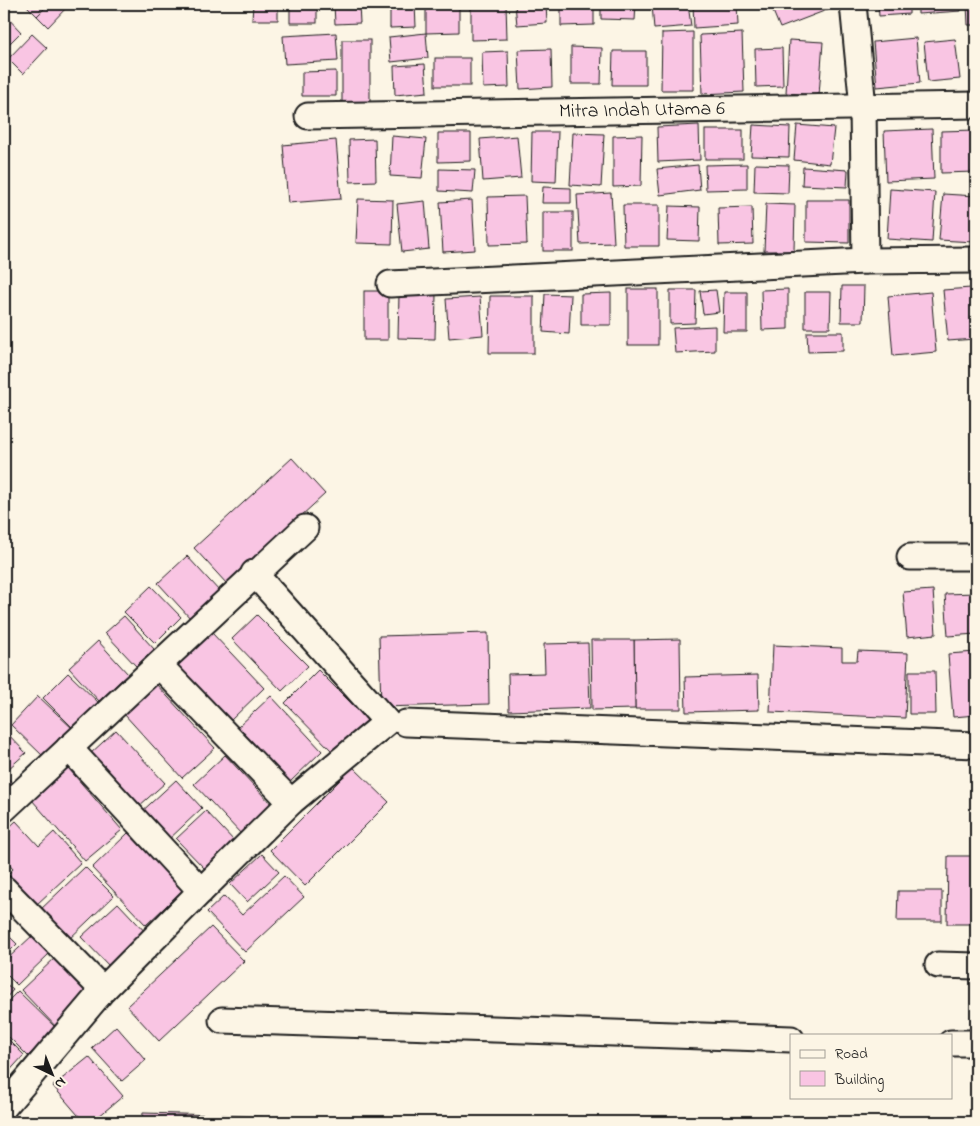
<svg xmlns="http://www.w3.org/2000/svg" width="980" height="1126" viewBox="0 0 980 1126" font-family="'Indie Flower',sans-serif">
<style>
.building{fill:#f9c5e3;stroke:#1c1c1c}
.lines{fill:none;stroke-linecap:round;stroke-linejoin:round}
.minor-casing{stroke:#1c1c1c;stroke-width:29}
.minor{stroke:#fcf5e5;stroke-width:25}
.labels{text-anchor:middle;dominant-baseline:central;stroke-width:4;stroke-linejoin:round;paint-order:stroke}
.street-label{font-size:20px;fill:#1c1c1c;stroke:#fcf5e5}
</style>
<rect width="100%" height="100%" fill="#fcf5e5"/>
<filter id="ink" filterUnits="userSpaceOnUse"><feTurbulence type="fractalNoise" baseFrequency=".02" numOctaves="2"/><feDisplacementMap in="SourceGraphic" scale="10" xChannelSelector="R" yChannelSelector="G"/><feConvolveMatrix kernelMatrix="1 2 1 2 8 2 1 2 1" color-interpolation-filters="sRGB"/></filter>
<g filter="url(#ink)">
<g class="building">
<path d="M25,4H49L37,16Z"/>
<path d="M49,4H64L67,7L48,27L37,16Z"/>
<path d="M253,4H278V20H252Z"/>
<rect x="290" y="4" width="27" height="19"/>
<path d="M334,4H359L360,23L335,24Z"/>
<path d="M390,4H415L416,27L390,28Z"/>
<path d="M426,4H459V32L426,33Z"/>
<path d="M471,4H506L507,39L471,40Z"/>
<path d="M515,4H546L547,23L517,25Z"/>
<path d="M561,4H594V25L561,26Z"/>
<path d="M601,4H636L635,20L601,19Z"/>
<path d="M652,4H688L691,26L654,29Z"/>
<path d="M693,4H737L738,25L694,28Z"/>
<path d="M770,4H830L832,8L780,28Z"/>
<path d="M878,4H909V14L879,16Z"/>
<path d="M918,4H960L961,11L918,14Z"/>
<path d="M967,4H976V25H968Z"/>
<path d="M4,14L21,32L4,49Z"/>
<path d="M693,32V90H661L662,33Z"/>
<path d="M336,33L338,61L285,64L283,36Z"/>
<path d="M426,33L428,58L391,62L389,37Z"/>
<path d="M742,33L744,92L702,94L700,35Z"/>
<path d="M32,34L47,48L23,74L8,59Z"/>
<path d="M916,38L920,83L877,87L873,42Z"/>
<path d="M955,39L960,79L928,82L924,42Z"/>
<rect x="342" y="40" width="28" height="62"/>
<path d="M789,40L823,42L819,95L786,93Z"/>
<path d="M571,47L602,48L601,84H571Z"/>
<path d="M782,48L783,86L756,87L755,49Z"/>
<path d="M551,49L552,87L520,89L518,50Z"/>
<path d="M508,51L509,87L483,88L482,52Z"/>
<path d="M613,51H646V85H612Z"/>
<rect x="435" y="58" width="35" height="28"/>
<path d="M425,64L427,92L395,95L394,66Z"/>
<path d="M336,71V96H302V72Z"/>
<path d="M699,125L700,160L658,162L657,127Z"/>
<path d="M753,125L790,127L789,157L751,156Z"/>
<path d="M797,125L834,128L830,164L794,160Z"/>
<path d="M932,129L934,179L886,181L884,131Z"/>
<rect x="705" y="130" width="38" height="29"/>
<path d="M976,130V172L941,173V131Z"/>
<path d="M532,132H558L556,182L531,181Z"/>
<path d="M438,133H471V161L438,162Z"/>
<path d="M573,133L604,134L601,187L570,185Z"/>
<path d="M642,135L641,186L613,187V136Z"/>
<path d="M392,136L426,139L422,178L390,176Z"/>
<path d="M517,136L521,178L483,181L480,139Z"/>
<path d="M375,139L376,181L350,182L349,140Z"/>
<path d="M336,140L341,199L288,203L283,145Z"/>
<path d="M747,164V189L706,190L705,165Z"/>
<path d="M755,164L789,165L788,193L754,192Z"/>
<path d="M698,165L700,190L660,195L657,169Z"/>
<path d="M803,167L848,170L847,187L802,185Z"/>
<path d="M439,169L475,170L473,193L439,191Z"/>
<path d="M543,187L571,188V203H542Z"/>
<path d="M890,189L935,192L932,242L887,239Z"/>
<path d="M611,193L614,243L580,244L577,195Z"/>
<path d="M943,194L976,196L974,242L939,240Z"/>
<path d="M525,196L527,244L489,245L488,197Z"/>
<path d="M358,199L393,200L392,244L356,243Z"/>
<path d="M472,200L475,250L443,252L440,202Z"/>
<path d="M806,200H849V243L806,242Z"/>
<path d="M425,201L429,249L402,252L397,204Z"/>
<path d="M766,204L795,205L794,251H764Z"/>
<path d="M623,205H659V246H624Z"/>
<path d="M669,206L700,207L699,241L667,240Z"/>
<path d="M752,207L753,244L719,245L718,208Z"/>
<rect x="543" y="212" width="30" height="39"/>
<path d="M842,286H864L863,322H841Z"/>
<path d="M971,288L975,339L948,341L943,290Z"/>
<rect x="628" y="289" width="30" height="56"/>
<path d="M788,289V329L762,330L761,290Z"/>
<path d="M670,290H696L695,323L670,324Z"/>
<path d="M716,290L719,312L703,314L700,291Z"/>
<rect x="364" y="291" width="24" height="49"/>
<path d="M724,292H747V332H723Z"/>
<path d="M805,292H831L830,328H805Z"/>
<path d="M931,292L936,352L893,356L888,296Z"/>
<path d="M611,293V325H581V294Z"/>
<path d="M399,294H436L435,339L398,338Z"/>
<path d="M545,294L571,295L569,334L543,332Z"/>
<path d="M490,296H534V353H489Z"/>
<path d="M480,297L483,335L449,338L446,299Z"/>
<path d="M715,326V351L675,353L673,328Z"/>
<path d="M807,332H843V351L808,352Z"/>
<path d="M292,458L325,494L227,584L194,548Z"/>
<path d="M187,556L220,592L191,619L158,583Z"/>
<path d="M151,586L181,617L155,643L124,612Z"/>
<path d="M933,590L936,634L907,637L903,592Z"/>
<path d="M976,593V634L948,636L945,594Z"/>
<path d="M257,615L308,666L282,691L232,639Z"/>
<path d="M124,616L154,649L136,666L105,633Z"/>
<path d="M212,633L264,688L229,722L176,667Z"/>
<path d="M488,633L489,704L381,707L379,636Z"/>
<path d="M680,639L681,709H635L634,640Z"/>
<path d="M591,640H634L635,709L592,710Z"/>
<path d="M98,641L128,674L99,701L69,668Z"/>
<path d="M588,643L590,708L509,711L508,674L545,673L544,644Z"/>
<path d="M773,645L842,648V661H857L858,651L908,653L905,718L770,712Z"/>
<path d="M976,652V715L953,717L948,654Z"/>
<path d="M318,670L368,720L334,753L285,703Z"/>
<path d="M909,671H935L936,714H909Z"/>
<path d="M68,673L101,705L76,731L43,698Z"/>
<path d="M758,675L759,710L686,712L685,677Z"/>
<path d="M156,684L215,748L182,778L124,714Z"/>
<path d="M38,696L73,729L45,758L11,725Z"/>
<path d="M271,696L322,751L290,782L238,727Z"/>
<path d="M116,730L165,783L139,806L90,754Z"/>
<path d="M5,731L26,753L7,770L4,766Z"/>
<path d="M225,755L273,806L242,835L194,784Z"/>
<path d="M62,761L122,830L85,861L25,792Z"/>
<path d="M353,767L389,802L305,886L270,850Z"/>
<path d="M4,774L15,786L4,797Z"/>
<path d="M176,780L202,808L165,843L138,815Z"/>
<path d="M206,811L235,842L205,869L176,839Z"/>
<path d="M16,821L39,846L54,832L81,863L36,905L8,874L13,869L4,859V832Z"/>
<path d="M128,833L183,890L146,925L92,868Z"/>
<path d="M262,854L279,872L247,902L230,884Z"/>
<path d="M948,856H976V924H947Z"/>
<path d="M85,867L114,896L66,942L38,912Z"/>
<path d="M284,876L304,897L245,952L207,912L224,896L242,915Z"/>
<path d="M898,891H942V921H897Z"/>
<path d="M118,903L149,936L113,970L81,937Z"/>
<path d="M211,927L244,961L159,1041L127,1006Z"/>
<path d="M4,931L17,944L4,957Z"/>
<path d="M33,935L50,953L17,985L4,972V962Z"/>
<path d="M56,957L94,997L59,1030L21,990Z"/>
<path d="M4,982L13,990L4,1000Z"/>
<path d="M18,991L56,1028L28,1056L4,1032V1005Z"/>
<path d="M116,1026L146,1060L122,1081L92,1048Z"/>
<path d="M4,1035L24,1055L4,1077Z"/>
<path d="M89,1057L123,1096L92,1122H84L53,1086Z"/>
<path d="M143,1113L215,1115V1122H142Z"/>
<path d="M218,1115L263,1117L262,1122H217Z"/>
<rect x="301" y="1120" width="63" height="2"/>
</g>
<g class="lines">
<g class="minor-casing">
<g id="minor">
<path d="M853,4L863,107L865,261"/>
<path id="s1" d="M308,116L976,105"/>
<path d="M390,284L865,261L976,260"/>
<path d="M910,557H976"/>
<path d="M159,665L291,802"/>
<path d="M406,723L976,745"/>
<path d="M69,748L201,891"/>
<path d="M4,809L305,528"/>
<path d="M4,889L103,990"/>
<path d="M938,965L976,966"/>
<path d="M222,1020L791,1039"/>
<path d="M951,1043H976"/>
<path d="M4,1107L103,990L201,891L291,802L387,722L254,573"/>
</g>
</g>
<use href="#minor" class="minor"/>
</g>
</g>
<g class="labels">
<g class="street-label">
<text stroke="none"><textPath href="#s1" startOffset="334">Mitra Indah Utama 6</textPath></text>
</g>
</g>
<rect width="980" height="1126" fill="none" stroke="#fcf5e5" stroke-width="20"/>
<rect x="10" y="10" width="960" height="1106" fill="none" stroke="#1c1c1c" stroke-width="2" filter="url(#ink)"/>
<rect x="790" y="1034" width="162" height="65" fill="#fcf5e5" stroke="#a29e95"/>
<rect x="800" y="1050" width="25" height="8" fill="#fcf5e5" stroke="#a29e95"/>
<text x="835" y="1058" font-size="15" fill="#1c1c1c">Road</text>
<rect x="800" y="1071" width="25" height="15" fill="#f9c5e3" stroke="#a29e95"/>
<text x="835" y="1084" font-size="15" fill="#1c1c1c">Building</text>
<g transform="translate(52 1074) rotate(137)" stroke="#fcf5e5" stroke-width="4" paint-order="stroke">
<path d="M0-4L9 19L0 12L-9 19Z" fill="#1c1c1c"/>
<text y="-8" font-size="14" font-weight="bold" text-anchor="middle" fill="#1c1c1c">N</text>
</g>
</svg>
